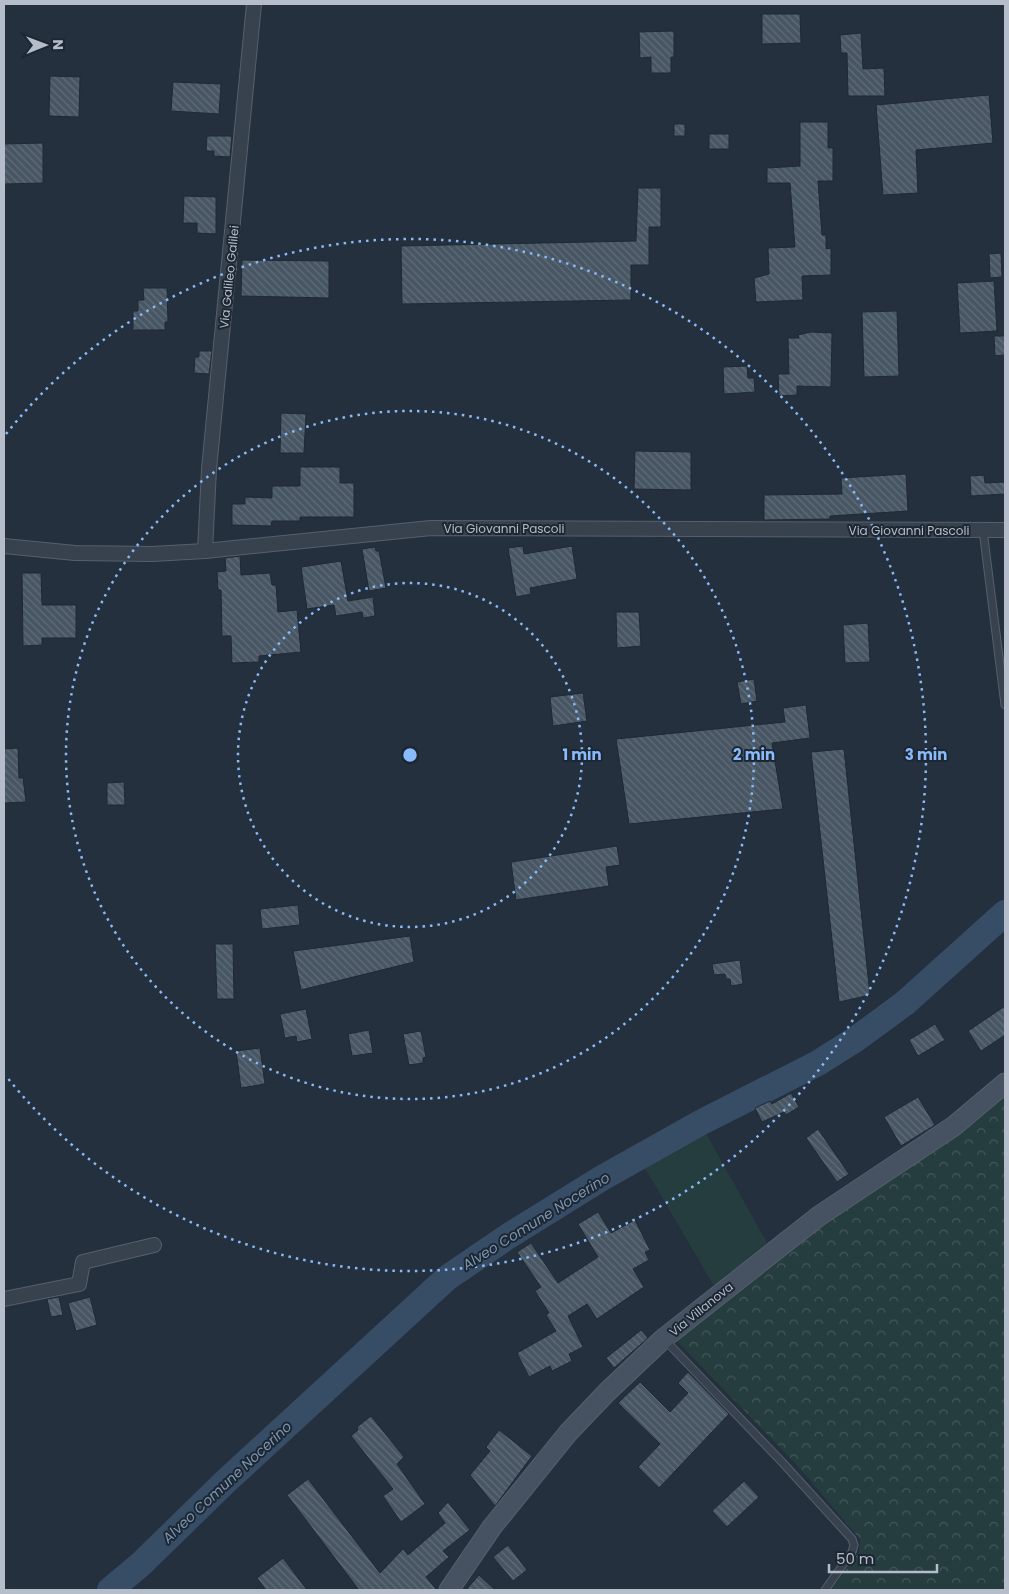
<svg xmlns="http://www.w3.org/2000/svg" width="1009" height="1594" viewBox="0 0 1009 1594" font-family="Poppins,sans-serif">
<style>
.grass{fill:#263d3f}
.forest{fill:url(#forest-crowns)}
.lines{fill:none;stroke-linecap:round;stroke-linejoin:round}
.river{stroke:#374d65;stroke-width:26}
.building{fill:url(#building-back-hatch);stroke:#1f2935}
.lane-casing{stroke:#56606c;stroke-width:9}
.street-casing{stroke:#56606c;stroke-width:16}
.secondary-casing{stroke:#56606c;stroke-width:21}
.lane{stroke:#38424e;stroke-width:7}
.street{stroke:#38424e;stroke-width:14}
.secondary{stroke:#465161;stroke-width:19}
.ring{fill:none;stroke:#89baf9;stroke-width:2.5;stroke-dasharray:2.5 5}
.labels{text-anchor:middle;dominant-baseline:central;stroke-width:4;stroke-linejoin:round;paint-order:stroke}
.street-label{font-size:12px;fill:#b4bdc9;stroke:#1d2733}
.water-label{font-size:14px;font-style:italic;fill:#7b95b1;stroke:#1d2733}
.centre{fill:#89baf9;stroke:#1d2733;stroke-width:2.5}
.ring-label{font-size:15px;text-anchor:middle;font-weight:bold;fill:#89baf9;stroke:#1d2733;stroke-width:4;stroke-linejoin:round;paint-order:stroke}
</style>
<defs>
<pattern id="forest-crowns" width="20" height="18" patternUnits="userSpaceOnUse" patternTransform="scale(1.25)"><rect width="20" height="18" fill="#263d3f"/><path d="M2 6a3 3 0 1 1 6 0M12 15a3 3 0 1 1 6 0" fill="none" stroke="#435759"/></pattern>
<pattern id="building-back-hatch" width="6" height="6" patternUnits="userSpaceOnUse" patternTransform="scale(1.25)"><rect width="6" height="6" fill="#485664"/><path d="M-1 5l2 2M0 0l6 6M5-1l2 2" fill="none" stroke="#606c79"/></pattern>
</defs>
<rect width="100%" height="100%" fill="#24303e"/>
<path class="grass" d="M704,1130L767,1243L714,1286L642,1163Z"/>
<path class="forest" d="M1005,1095V1590H831L859,1552L860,1539L797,1465L676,1340L826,1222L959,1132Z"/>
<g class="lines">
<path class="river" d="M110,1590L141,1564L225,1482L447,1278L507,1237L602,1178L700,1123L818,1063L856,1039L905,1003L1005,913"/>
</g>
<g class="building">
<path d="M762,14H800L801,43L762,44Z"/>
<path d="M674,31V57H671V73H651V57L640,58L639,32Z"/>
<path d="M861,33L863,69L884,68L885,96H848L847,53H841L840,35Z"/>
<path d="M50,76L80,77L79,117L49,116Z"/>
<path d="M173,82L221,84L219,114L171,111Z"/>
<path d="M989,95L993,143L916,150L918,193L883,195L876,105Z"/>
<path d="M800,122H828V148H833V181H818L822,235H826V249L831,248V275L802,276L803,300L756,302L754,278L769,274L768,248L795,247L790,183H767V168L800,166Z"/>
<rect x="674" y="124" width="11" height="12"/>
<rect x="709" y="134" width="20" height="15"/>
<path d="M207,136H232L230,157L214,156V151H206Z"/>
<path d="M43,143V183L4,184V144Z"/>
<path d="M638,188H661V227H649V265H631V300L402,304L401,246L636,241Z"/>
<path d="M184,196L216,197V234L197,233V223H183Z"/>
<path d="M1001,253L1002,277L990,278L989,254Z"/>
<path d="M242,260L329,261V298L241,296Z"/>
<path d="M994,281L997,331L960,333L957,283Z"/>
<path d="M143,288H167L168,322H165V330H133V311H138V300H144Z"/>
<path d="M897,311L899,376L864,377L862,312Z"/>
<path d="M811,332L832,333L831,387L797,386V395L779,396L778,374H789L788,338H799L798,335Z"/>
<path d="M994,336H1005V355L995,356Z"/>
<path d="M199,351H212L209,374L194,373L195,357H199Z"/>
<path d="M747,366L748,378H754L755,392L724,394L723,367Z"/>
<path d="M281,413L306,414L304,453H280Z"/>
<path d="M635,451L691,452V490L634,489Z"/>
<path d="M300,467H340V483H354V517H300V521H272L271,526L232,525V504H245V497L272,498V486H300Z"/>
<path d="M906,474L908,511L830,516V519L764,520V495L842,494L841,478Z"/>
<path d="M984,475L985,483L1005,482V494L971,496L970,476Z"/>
<path d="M523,546L524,554L572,546L577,579L530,588L531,594L516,597L508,548Z"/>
<path d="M375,547L376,551H379L386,588L369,591L362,549Z"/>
<path d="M240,556L241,575L270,573L272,585H276L278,612L297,610L301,652L259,656V662L232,663L231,636H222L221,590H218L217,572L226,571L225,558Z"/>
<path d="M341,561L348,601L373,597L375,616L363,618L362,612L336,616L334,605L307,609L301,567Z"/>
<path d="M22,573H41L42,605H76V638H42V645L23,646Z"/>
<path d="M616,612H639L641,646L617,648Z"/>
<path d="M868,623L870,662L845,663L843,625Z"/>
<path d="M754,679L757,701L741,704L737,682Z"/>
<path d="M583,693L587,721L553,726L550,697Z"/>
<path d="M806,705L810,738L772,743L783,809L629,824L616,739L785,722L783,708Z"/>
<path d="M18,748L19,778H23L26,802L4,803V749Z"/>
<path d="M844,749L870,995L839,1002L811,752Z"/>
<path d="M124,782L125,805H107V783Z"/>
<path d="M617,846L620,865L606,867L609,886L516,900L511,862Z"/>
<path d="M298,905L300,925L262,929L260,909Z"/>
<path d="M410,936L414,962L301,990L293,951Z"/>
<path d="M215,944H233L234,999H217Z"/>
<path d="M740,960L743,984L731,986L730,979H726L725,974L714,975L712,964Z"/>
<path d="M1005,1006V1035L981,1051L968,1031Z"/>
<path d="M306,1009L312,1039L297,1042L296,1036L285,1038L280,1014Z"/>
<path d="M935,1024L945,1040L918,1056L909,1040Z"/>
<path d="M369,1030L373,1053L352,1056L348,1034Z"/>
<path d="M421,1031L426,1057L423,1058V1063L409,1065L403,1034Z"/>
<path d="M260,1048L265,1084L241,1088L236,1051Z"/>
<path d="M791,1093L799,1107L786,1115L784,1112L762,1122L755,1108L770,1101L772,1104Z"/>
<path d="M918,1097L935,1125L901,1146L884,1117Z"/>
<path d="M818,1129L849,1174L837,1182L806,1138Z"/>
<path d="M598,1212L611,1233L635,1220L650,1250L645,1252L649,1260L633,1269L644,1287L597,1319L587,1304L568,1316L583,1347L569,1354L572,1361L552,1371L550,1366L529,1377L517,1353L556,1331L546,1315L549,1313L535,1291L541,1287L517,1252L531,1243L558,1283L598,1257L578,1224Z"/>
<path d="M59,1297L63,1315L51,1317L47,1299Z"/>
<path d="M90,1297L97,1325L76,1331L68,1303Z"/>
<path d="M641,1330L648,1338L614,1368L606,1358Z"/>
<path d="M688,1372L729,1414L659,1488L638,1467L660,1444L618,1403L640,1382L670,1412L688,1393L678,1383Z"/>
<path d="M371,1416L404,1457L397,1464L425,1504L401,1522L383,1496L393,1489L351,1436L358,1430L357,1427Z"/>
<path d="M499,1430L532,1456L495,1506L470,1475L490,1451L486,1447Z"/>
<path d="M308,1479L380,1573L403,1549L408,1555L445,1523L438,1513L448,1502L470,1530L443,1551L449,1557L426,1577L437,1590H359L287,1495Z"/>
<path d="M744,1481L759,1497L727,1527L712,1511Z"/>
<path d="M508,1545L527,1570L513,1581L493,1557Z"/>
<path d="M283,1558L307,1590H266L257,1578Z"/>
<path d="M479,1575L495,1590H466Z"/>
</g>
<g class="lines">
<g class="lane-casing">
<g id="lane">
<path d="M983,530L1005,705"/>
<path d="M664,1339L782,1462L852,1539L854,1545L852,1552L825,1590"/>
</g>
</g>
<g class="street-casing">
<g id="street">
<path d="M4,546L75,553L152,554L205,551L431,528L1005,530"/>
<path d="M205,551L209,469L254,4"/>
<path d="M4,1299L79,1284L83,1262L154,1245"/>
</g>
</g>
<g class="secondary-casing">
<path id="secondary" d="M449,1590L492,1527L568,1433L607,1392L663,1339L819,1216L954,1126L1005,1083"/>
</g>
<use href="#lane" class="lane"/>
<use href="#street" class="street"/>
<use href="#secondary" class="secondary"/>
</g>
<g class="ring">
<circle cx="410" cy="755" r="172"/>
<circle cx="410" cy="755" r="344"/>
<path d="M6 434A516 516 0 1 1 6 1076"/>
</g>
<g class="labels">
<g class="street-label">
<text transform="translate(229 277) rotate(-84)">Via Galileo Galilei</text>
<text x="504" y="528">Via Giovanni Pascoli</text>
<text x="909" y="530">Via Giovanni Pascoli</text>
<text transform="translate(701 1309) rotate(-39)">Via Villanova</text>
</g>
<g class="water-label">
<text transform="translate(536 1221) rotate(-32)">Alveo Comune Nocerino</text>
<text transform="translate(227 1482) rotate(-43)">Alveo Comune Nocerino</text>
</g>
</g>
<circle cx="410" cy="755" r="8" class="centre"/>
<g class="ring-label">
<text x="582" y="760">1 min</text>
<text x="754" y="760">2 min</text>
<text x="926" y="760">3 min</text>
</g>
<rect width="1009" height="1594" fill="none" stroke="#b4bdc9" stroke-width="10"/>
<g transform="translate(45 45) rotate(89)" stroke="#1d2733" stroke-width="4" paint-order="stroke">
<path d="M0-4L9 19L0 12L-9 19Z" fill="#b4bdc9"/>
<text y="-8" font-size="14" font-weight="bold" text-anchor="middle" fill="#b4bdc9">N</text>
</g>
<path d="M829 1564v8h108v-8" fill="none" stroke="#b4bdc9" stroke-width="2.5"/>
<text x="836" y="1564" font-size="15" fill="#b4bdc9" stroke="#1d2733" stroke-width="4" paint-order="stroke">50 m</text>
</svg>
